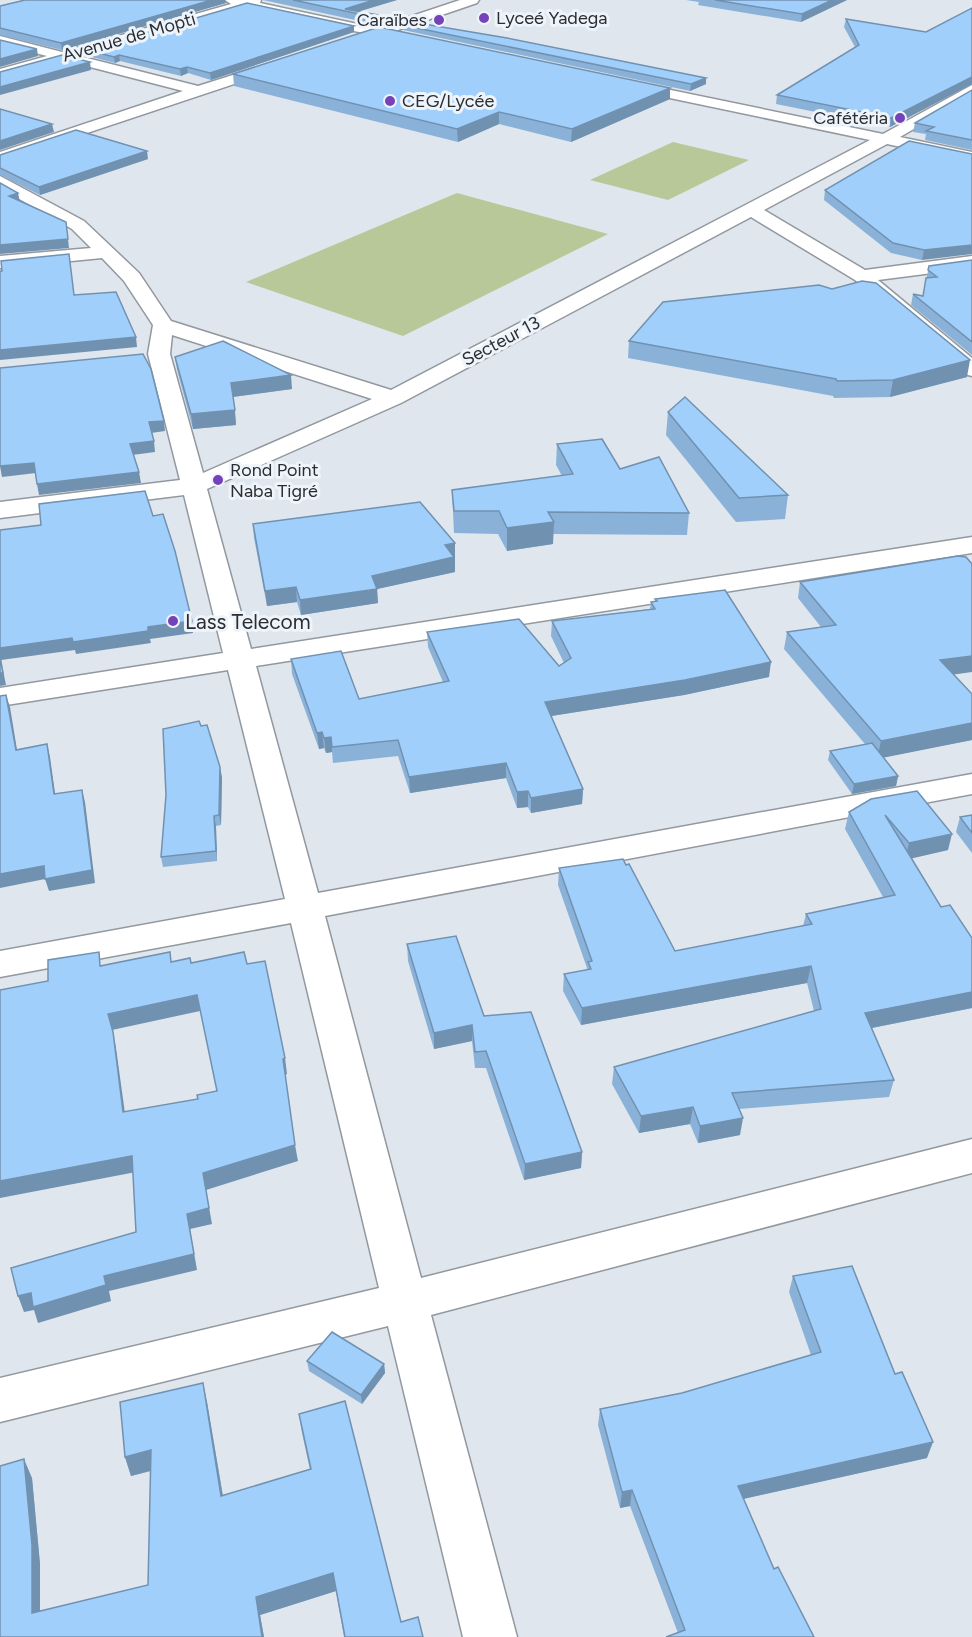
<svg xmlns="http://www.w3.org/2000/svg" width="972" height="1637" viewBox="0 0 972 1637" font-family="Figtree,sans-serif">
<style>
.green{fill:#b8c899}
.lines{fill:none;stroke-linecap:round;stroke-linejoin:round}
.minor-casing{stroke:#92989e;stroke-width:3}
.minor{fill:#fff;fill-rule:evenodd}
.wall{fill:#8ab2d9}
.shaded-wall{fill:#7191b0}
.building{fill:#a1cffc;stroke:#7191b0;stroke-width:1.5;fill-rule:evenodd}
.poi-dot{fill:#7542b9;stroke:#edf4fb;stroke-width:2}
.labels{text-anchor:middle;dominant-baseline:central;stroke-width:6;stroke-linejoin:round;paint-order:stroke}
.far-poi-label{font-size:18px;fill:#2b2d30;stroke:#edf4fb;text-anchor:start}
.far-street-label{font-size:18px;fill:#2b2d30;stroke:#edf4fb}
.poi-label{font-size:21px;fill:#2b2d30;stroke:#edf4fb;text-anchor:start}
</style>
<rect width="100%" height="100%" fill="#dfe6ed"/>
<g class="green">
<path d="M673,142L749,160L668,200L590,180Z"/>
<path d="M457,193L608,234L403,336L246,282Z"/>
</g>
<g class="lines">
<g class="minor-casing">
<g id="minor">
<path d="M225,0H261L260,3L376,28L460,0H479L477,3L392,32L417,37L419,40L417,43L412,44L247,7L79,56L198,86L277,61L284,65L282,68L0,162V152L183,91L63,60L0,78V69L47,56L0,44V36L62,52L231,4Z"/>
<path d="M627,81L883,134L972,85V95L900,137L972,152V162L887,144L764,210L865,270L972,256V268L878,280L972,358V376L964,374L855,280L751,217L401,403L207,489L251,649L972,537V553L256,666L318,893L972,774V794L325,916L421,1278L972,1139V1173L431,1315L517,1637H463L388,1326L0,1422V1378L379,1288L291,923L0,977V951L285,899L228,670L0,706V688L223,653L184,495L0,518V502L180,480L148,354L153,325L124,281L102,258L0,268V256L91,248L72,229L0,188V176L84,221L139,273L171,321L391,390L870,140L622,88L620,85L622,82ZM172,335L372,399L203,473L170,354Z"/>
</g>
</g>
<use href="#minor" class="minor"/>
</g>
<g class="wall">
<path d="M263,0H397L359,11L384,16L385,22L378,25Z"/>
<path d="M686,0H847L801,22L698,5L699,2Z"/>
<path d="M226,3L62,50L0,35V6Z"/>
<path d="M972,8V84L890,127L776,104L777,95L855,47L844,27L846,19L926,32Z"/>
<path d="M402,25L706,84L690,91L403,30Z"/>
<path d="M354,26V32L211,80L188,73L181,76L120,61L115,63L88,56L87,50Z"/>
<path d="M233,74L670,99L571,142L499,124L458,142L234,86Z"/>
<path d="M972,90V150L925,140L926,134L913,132L915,123Z"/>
<path d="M972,154L922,260L891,253L824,200L825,190Z"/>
<path d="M0,155L148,159L40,195L0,175Z"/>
<path d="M972,260V355L911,305L913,294L923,296L929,266Z"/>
<path d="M629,341L967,377L890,397L834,398L833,396L628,358Z"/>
<path d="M175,357L292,389L233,397L236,425L193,429L177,370Z"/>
<path d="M668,412L788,495L785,519L736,522L666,435Z"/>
<path d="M557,444L620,469L689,513L687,535L553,534V544L507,551L498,534L454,533L452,490L562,476L556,465Z"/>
<path d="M253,524L455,543V572L377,589L378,603L301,615L297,602L267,606L254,538Z"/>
<path d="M800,582L954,675L972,694V740L883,757L898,776L896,786L852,794L828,760L830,751L865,744L784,649L787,632L821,627L798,598Z"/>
<path d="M655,599L769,677L684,695L551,716L583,789L582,804L531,813L528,807L517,808L506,778L410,793L398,756L333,763L332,752L326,753L324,748L319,749L292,674L291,659L359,699L443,682L428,647L427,632L559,666L564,663L551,636L552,621L650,609L651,602L655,601Z"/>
<path d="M222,777L221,825L216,826L217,861L163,867L161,857Z"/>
<path d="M871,799L948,850L912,858L941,907L972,938V1008L872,1028L894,1080L889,1097L739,1109L740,1135L698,1143L690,1124L639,1133L612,1084L614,1067L814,1011L807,983L581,1025L563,991L564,974L587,970V968L558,885L559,868L626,865L675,951L803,926L806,914L883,897L845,829L849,812Z"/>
<path d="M972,815V853L956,832L960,817Z"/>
<path d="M407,944L484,1016L582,1152L581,1168L524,1180L486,1068H475L472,1041L434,1049L408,961Z"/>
<path d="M793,1276L927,1458L743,1499L774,1569L814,1637L678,1633L630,1506L620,1508L598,1425L600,1409L682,1393L811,1355L789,1292Z"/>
<path d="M307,1361L384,1364L385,1373L362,1404L309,1371Z"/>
<path d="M207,1402L223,1496L310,1470L302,1433L299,1414L401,1622L423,1637H344L336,1591L260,1615L264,1637H0L32,1478L40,1564V1611L148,1585L151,1471L131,1476L125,1457Z"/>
</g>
<g class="shaded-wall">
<path d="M212,0H225L226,3L62,50L61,43Z"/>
<path d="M374,0H397L354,13L345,9Z"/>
<path d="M832,0H847L801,22L802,14Z"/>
<path d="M384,16L385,22L378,25V18Z"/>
<path d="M354,26V32L211,80L210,73Z"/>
<path d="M37,49L38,56L0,67V59Z"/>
<path d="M119,55L120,61L115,63L114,57Z"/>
<path d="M90,62L91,70L0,95V87Z"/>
<path d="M187,67L188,73L181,76L180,69Z"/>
<path d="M972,77V84L890,127L891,118Z"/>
<path d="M706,78V84L690,91L691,84Z"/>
<path d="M670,88V99L571,142L572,129Z"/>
<path d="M499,112V124L458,142L457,129Z"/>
<path d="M52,124L54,132L0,150V141Z"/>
<path d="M147,151L148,159L40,195L39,187Z"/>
<path d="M18,193L20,202L9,196Z"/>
<path d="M66,222L69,248L0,254V245Z"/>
<path d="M972,245V254L922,260L924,250Z"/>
<path d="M136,337L137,347L0,360V350Z"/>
<path d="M970,360L967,377L890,397L893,380Z"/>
<path d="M291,375L292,389L232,397L231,383Z"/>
<path d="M235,410L236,425L193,429L191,414Z"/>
<path d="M164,421L165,431L151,433L149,422Z"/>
<path d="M154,441L155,452L132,455L130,444Z"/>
<path d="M34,463L36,473L2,477L0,466Z"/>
<path d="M139,472L141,483L39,495L37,484Z"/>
<path d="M554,522L553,544L507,551V528Z"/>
<path d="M455,543V572L377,589L378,603L301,615L300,600L372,576L445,545Z"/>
<path d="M296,587L297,602L267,606L265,591Z"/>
<path d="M192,621L193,633L150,639L151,643L76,654L75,650L1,660L6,685L0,686V648Z"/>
<path d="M972,656V672L936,677L940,660Z"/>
<path d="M771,662L769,677L684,695L545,717V702Z"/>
<path d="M6,695L10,707L19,762L16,750Z"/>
<path d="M972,723V740L877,759L881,741Z"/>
<path d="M322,732L324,748L319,749L317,733Z"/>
<path d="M331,737L332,752L326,753L324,738Z"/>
<path d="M47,744L50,757L57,807L54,794Z"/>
<path d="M506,763V778L410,793L409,777Z"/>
<path d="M220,767L222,777L221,825L219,815Z"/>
<path d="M898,776L896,786L852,794L854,784Z"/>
<path d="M583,789L582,804L531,813V798Z"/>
<path d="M82,790L85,802L95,883L49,891L45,879L0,888V874Z"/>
<path d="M528,791V807L517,808V792Z"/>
<path d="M214,816L216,826L217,861L216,851Z"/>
<path d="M952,834L948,850L905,860L909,843Z"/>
<path d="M811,966L807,983L581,1025L582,1008Z"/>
<path d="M972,992V1008L861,1030L865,1013Z"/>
<path d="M197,995L200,1011L112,1030L108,1014Z"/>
<path d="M472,1025V1041L434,1049V1033Z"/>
<path d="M113,1032L116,1048L127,1128L123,1112Z"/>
<path d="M285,1058L287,1074L285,1075L283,1059Z"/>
<path d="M693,1107L690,1124L639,1133L641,1116Z"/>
<path d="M743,1118L740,1135L698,1143L700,1126Z"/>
<path d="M295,1145L298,1161L206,1190L212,1224L190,1229L197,1270L109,1291L111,1301L38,1323L34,1310L24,1312L18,1296L187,1214L203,1173Z"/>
<path d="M582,1152L581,1168L524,1180L525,1164Z"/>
<path d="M132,1156L136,1172L0,1198V1181Z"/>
<path d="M384,1364L385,1373L362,1404L361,1395Z"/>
<path d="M203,1383L207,1402L226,1515L221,1496Z"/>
<path d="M933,1442L927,1458L734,1501L738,1486Z"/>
<path d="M151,1450L157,1469L131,1476L125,1457Z"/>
<path d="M24,1459L32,1478L40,1564V1631L32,1613Z"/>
<path d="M632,1490L630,1506L620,1508L622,1492Z"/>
<path d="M333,1573L336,1591L260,1615L264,1637H262L256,1597Z"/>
</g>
<g class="building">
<path d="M25,0H212L61,43L0,28V6Z"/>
<path d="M293,0H374L345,9L384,16L378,18Z"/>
<path d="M715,0H832L802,14Z"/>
<path d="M247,3L354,26L210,73L187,67L180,69L119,55L114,57L87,50Z"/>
<path d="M972,8V77L891,118L777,95L859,45L846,19L926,32Z"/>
<path d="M412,22L507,38L706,78L691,84L402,25Z"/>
<path d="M379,27L670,88L572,129L499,112L457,129L233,74Z"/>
<path d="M0,40L37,49L0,59Z"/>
<path d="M62,55L90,62L0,87V72Z"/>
<path d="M972,90V140L926,131L934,127L915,123Z"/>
<path d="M0,109L52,124L0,141Z"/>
<path d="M76,130L147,151L39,187L0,168V155Z"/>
<path d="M909,141L972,154V245L924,250L893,243L825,190Z"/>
<path d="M0,183L18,193L9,196L66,222L68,239L0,245Z"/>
<path d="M69,254L74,295L116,292L136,337L0,350V271H2L1,261Z"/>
<path d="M972,260V342L913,294L923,296L926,278L937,277L928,270L929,266Z"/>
<path d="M862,281L876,283L970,360L893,380L837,381L836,379L629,341L663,302L819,285L832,289Z"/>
<path d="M223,341L291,375L231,383L235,410L191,414L175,357Z"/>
<path d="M143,354L151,369L164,421L149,422L154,441L130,444L139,472L37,484L34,463L0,466V368Z"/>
<path d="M685,397L788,495L739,498L668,412Z"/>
<path d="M602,439L620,469L659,457L689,513L548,512L554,522L507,528L499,511H454L452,490L573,474L557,444Z"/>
<path d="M145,491L153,516L163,514L175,551L192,621L148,627V631L73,642L72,638L0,648V530L41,525L39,504Z"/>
<path d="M420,502L455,543L445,545L454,557L372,576L377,589L300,600L296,587L265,591L253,524Z"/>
<path d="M958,556L966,557L972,564V656L940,660L972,694V723L881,741L787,632L836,625L800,582Z"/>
<path d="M725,590L771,662L685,680L545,702L583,789L531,798L528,791L517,792L506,763L409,777L398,740L332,747L331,737L324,738L322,732L317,733L291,659L341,651L359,699L449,681L427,632L519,619L559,666L571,658L552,621L655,609L651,602L657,601L655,599Z"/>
<path d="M0,657L3,673H0Z"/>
<path d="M6,695L16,750L47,744L54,794L82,790L92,870L45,879L44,866L0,874V696Z"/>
<path d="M199,721L201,726L207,725L220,767L219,815L214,816L216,851L161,857L166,795L163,729Z"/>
<path d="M872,743L898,776L854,784L830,751Z"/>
<path d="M917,791L952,834L909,843L885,815L941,907L950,905L972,938V992L865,1013L894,1080L732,1093L743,1118L700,1126L693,1107L641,1116L614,1067L821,1009L811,966L582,1008L564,974L591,969L588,962L592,961L559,868L623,859L626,865L629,864L675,951L812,924L806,914L895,895L849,812L871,799Z"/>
<path d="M972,815V833L960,817Z"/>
<path d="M456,936L484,1016L531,1012L582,1152L525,1164L486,1051L475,1052L472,1025L434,1033L407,944Z"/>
<path d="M99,952L100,966L170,952L171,962L190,958L191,963L244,952L247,964L265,961L285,1058L283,1059L295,1145L203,1173L209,1208L187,1214L194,1254L104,1276L106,1285L33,1307L31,1293L18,1296L11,1268L136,1232L132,1156L0,1181V990L48,981V960ZM197,995L217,1091L197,1095L198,1099L123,1112L113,1032L108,1014Z"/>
<path d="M852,1266L895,1374L902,1372L933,1442L738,1486L774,1569L778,1567L814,1637H666L685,1630L632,1490L622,1492L600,1409L682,1393L821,1352L793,1276Z"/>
<path d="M332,1332L384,1364L361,1395L307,1361Z"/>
<path d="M203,1383L221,1496L311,1469L299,1414L345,1401L401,1622L418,1617L423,1637H345L333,1573L256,1597L262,1637H0V1466L24,1459L32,1545V1613L148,1585L151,1450L125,1457L120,1402Z"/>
</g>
<g class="poi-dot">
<circle cx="484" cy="18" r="6"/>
<circle cx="439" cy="20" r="6"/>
<circle cx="390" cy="101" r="6"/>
<circle cx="900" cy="118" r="6"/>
<circle cx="218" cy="480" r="6"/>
<circle cx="173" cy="621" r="6"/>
</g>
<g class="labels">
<g class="far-poi-label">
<text x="496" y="18">Lyceé Yadega</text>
<text x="427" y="20" text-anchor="end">Caraïbes</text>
<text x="402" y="101">CEG/Lycée</text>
<text x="888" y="118" text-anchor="end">Cafétéria</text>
<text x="230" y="470">Rond Point<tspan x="230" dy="21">Naba Tigré</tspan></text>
</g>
<g class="far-street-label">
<text transform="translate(129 37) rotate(-16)">Avenue de Mopti</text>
<text transform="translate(501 341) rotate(-28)">Secteur 13</text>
</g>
<g class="poi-label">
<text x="185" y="621">Lass Telecom</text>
</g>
</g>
</svg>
